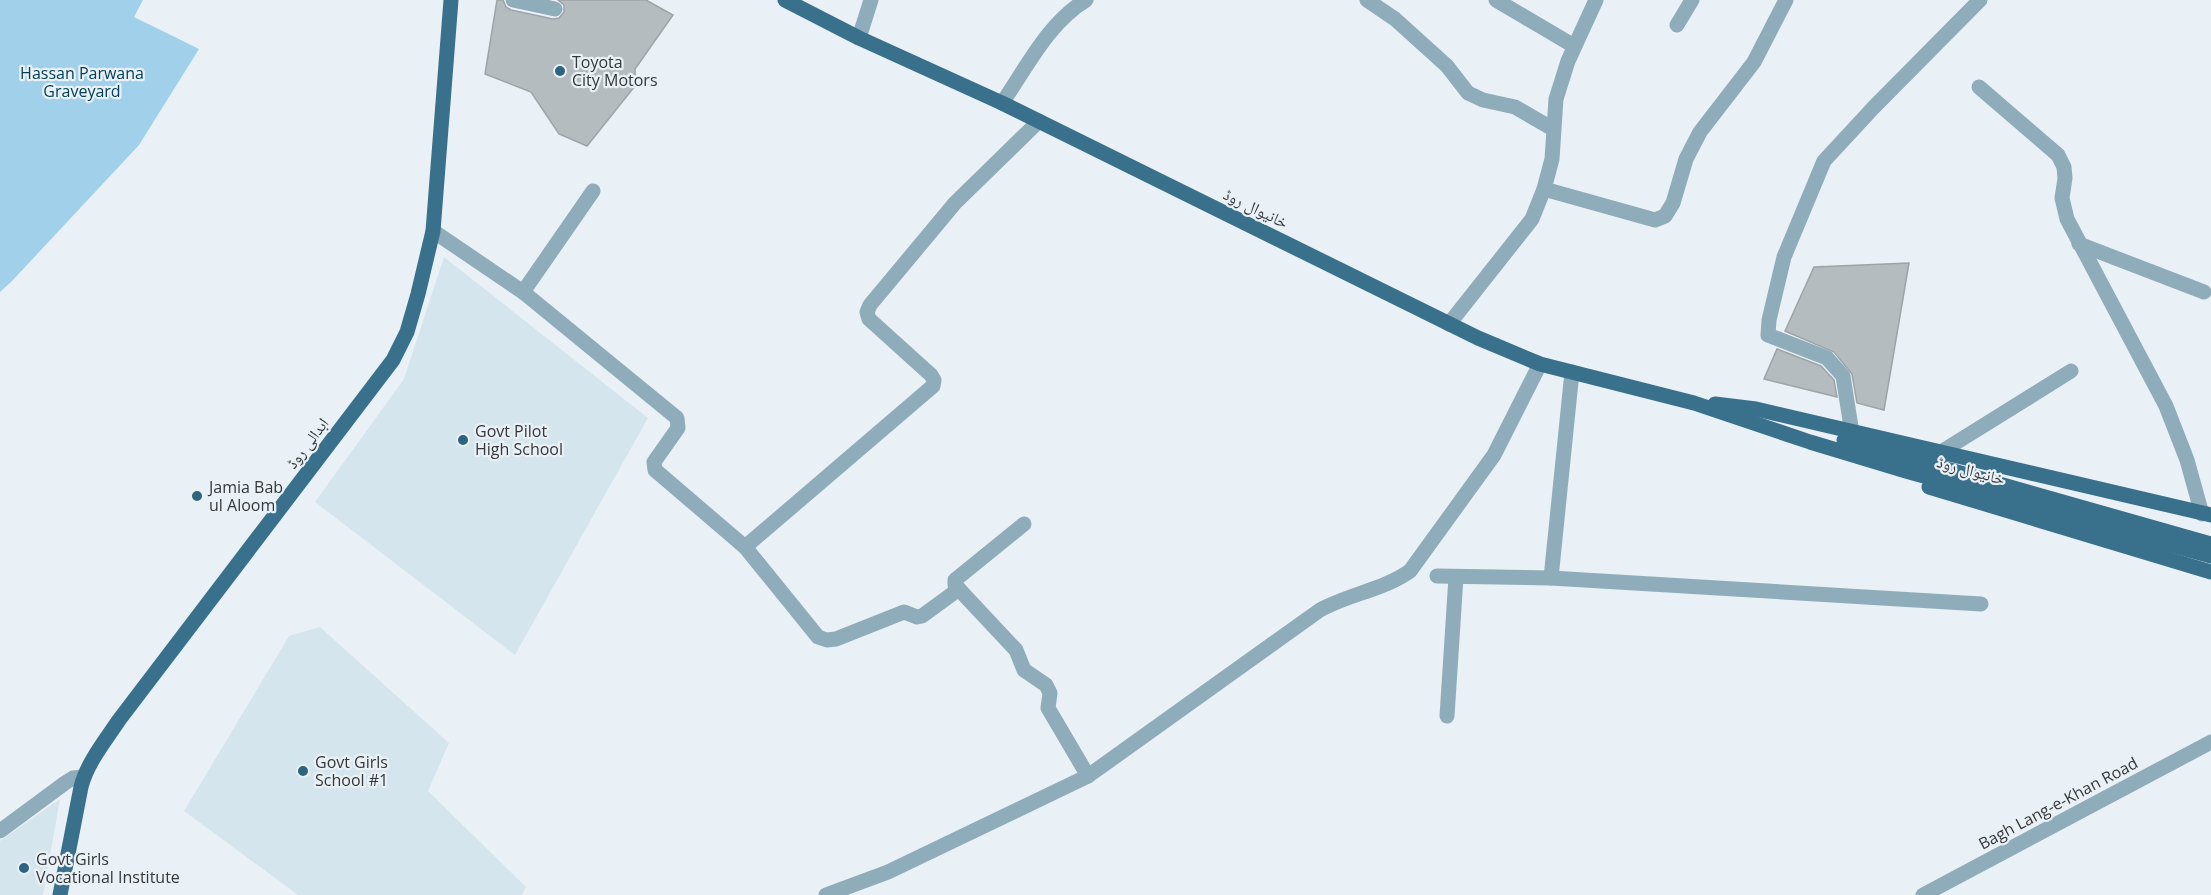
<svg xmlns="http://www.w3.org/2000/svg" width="2211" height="895" viewBox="0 0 2211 895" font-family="'Open Sans','Noto Naskh Arabic',sans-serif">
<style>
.built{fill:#d5e5ed}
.green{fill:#a1d0ea}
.building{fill:#b5bcc0;stroke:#9da4a8;stroke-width:1.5}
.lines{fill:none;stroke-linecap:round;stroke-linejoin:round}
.minor{stroke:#8facbb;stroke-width:15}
.major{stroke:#39718d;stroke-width:15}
.poi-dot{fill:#2d647f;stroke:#eaf1f6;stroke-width:2}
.labels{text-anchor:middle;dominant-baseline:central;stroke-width:4.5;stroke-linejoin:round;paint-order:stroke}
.poi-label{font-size:16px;fill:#343739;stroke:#eaf1f6;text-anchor:start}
.park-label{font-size:16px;fill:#024058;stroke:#eaf1f6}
.street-label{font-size:16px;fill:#343739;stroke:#eaf1f6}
</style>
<rect width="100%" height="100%" fill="#eaf1f6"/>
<g class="built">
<path d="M444,257L648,418L515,655L315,502L404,379Z"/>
<path d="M320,627L449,743L428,791L526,887L522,895H298L184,811L289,636Z"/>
<path d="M60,799L43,895H0V841Z"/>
</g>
<path class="green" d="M0,0H143L134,17L199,49L139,145L12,281L0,292Z"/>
<g class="building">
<path d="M497,0H503L506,7L511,10L553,19L559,18L564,12V5L558,0H646L673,15L635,69V86L587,146L559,134L531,92L485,74Z"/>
<path d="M1909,263L1884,410L1857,403L1852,374L1834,352L1785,331L1814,267Z"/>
<path d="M1777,349L1821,366L1834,380L1837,397L1764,379Z"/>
</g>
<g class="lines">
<g class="minor">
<path d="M513,0L555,9"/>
<path d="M1367,0L1395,19L1447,66L1468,93L1483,100L1515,107L1553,129"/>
<path d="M1496,0L1574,46"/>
<path d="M1677,25L1692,0"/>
<path d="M859,38L871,0"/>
<path d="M1979,87L2058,155L2064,167L2065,178L2062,198L2067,219L2166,406L2187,460L2202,514"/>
<path d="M1002,103C1027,67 1048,23 1086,0"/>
<path d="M1544,189L1655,220L1665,216L1673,203L1686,159L1700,132L1754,62L1786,0"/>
<path d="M433,231L523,292L677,418L678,428L654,462L655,470L745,547L818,637L827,640L836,639L904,612L917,617L922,616L959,589"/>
<path d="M2079,244L2204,292"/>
<path d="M523,292L593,191"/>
<path d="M1449,324L1532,219L1544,189L1552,159L1556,99L1568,61L1596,0"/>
<path d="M1852,433L1843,376L1827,358L1768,335L1769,320L1784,257L1824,161L1874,107L1980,0"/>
<path d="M1941,452L2071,371"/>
<path d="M1024,524L955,580V585L1016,650L1024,670L1046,685L1050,693L1048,708L1088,776"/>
<path d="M745,547L933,386L934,380L931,375L869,319L867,312L870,305L955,203L1039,121"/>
<path d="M1437,576L1551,578L1981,604"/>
<path d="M1551,578L1572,372"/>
<path d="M1447,716L1456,577"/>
<path d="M0,831L65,783L73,778L83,777"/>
<path d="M826,895L888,872L1088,776L1320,610C1349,594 1383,590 1410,571L1494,455L1540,364"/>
<path d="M1923,895L2211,742"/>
</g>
<g class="major">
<path d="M785,0L859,38L1002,103L1478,338L1540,364L1694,403L1810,442L1906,471L2211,556"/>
<path d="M1715,404L1756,409L2211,515"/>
<path d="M1844,440L2211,544"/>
<path d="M1929,487L2211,572"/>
<path d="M60,895L81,787C87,763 105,741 119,720L393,360L407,332L418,294L433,231L451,0"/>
</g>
</g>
<g class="poi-dot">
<circle cx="560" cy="71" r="6"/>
<circle cx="463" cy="440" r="6"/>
<circle cx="197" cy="496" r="6"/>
<circle cx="303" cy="771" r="6"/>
<circle cx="24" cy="868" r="6"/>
</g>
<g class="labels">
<g class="poi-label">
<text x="572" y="62">Toyota<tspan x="572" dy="18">City Motors</tspan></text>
<text x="475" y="431">Govt Pilot<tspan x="475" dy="18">High School</tspan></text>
<text x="209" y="487">Jamia Bab<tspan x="209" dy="18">ul Aloom</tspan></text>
<text x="315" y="762">Govt Girls<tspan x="315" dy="18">School #1</tspan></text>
<text x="36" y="859">Govt Girls<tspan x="36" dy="18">Vocational Institute</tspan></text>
</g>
<g class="park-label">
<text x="82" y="73">Hassan Parwana<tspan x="82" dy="18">Graveyard</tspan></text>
</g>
<g class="street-label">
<text transform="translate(1256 208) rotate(26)">خانیوال روڈ</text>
<text transform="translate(307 443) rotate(-53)">ابدالی روڈ</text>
<text transform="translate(1971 470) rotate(15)">خانیوال روڈ</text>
<text transform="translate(2058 803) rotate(-28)">Bagh Lang-e-Khan Road</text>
</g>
</g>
</svg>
